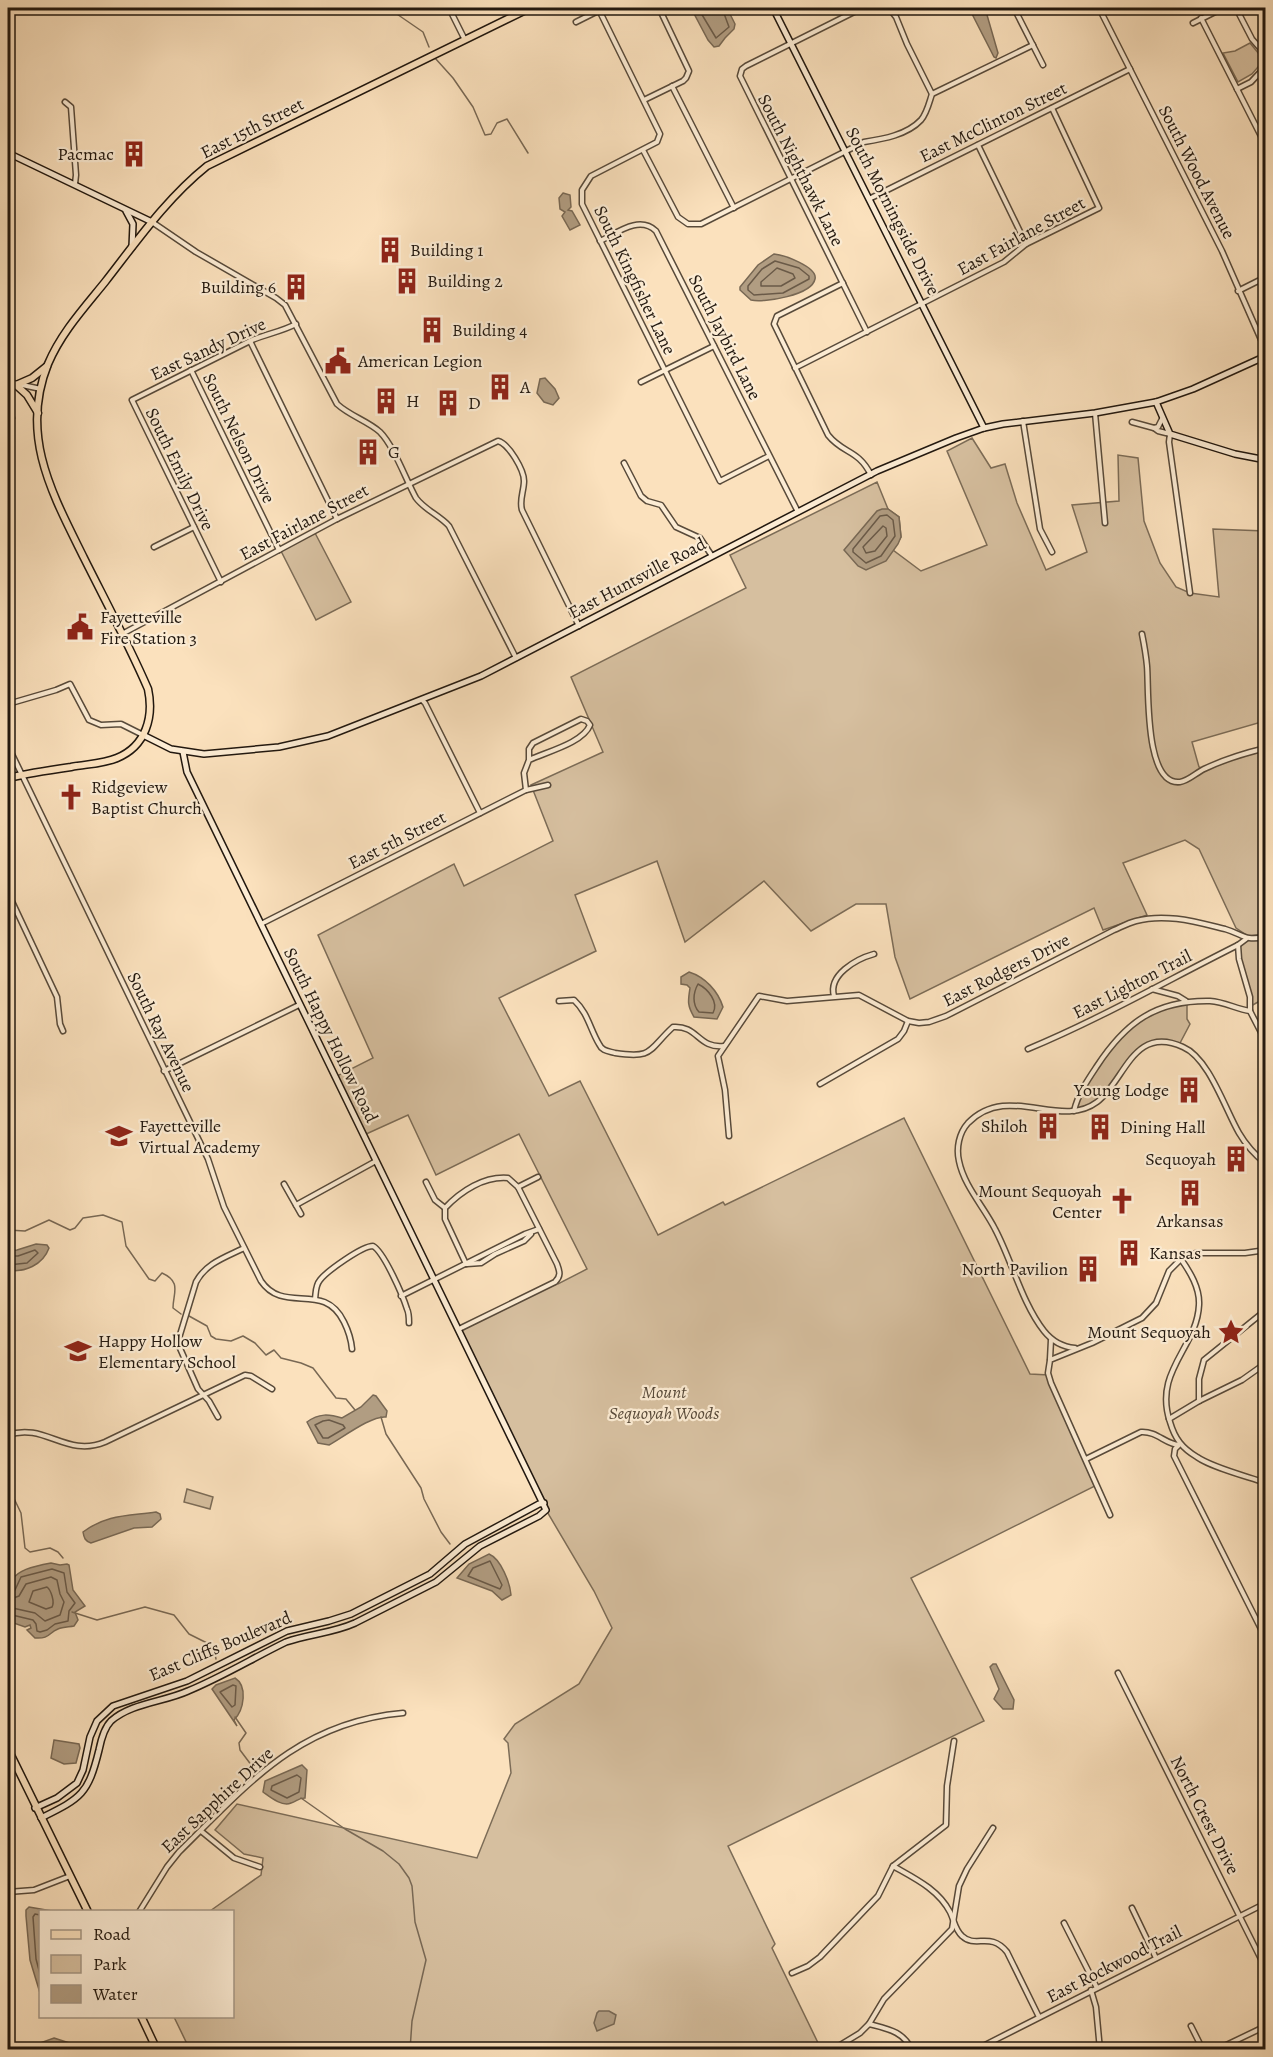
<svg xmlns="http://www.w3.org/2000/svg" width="1273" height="2057" viewBox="0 0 1273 2057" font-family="Alegreya,serif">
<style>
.green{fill:#d6bf9f;stroke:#7c6c57;stroke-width:1.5}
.water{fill:#b19d82;stroke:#786854;stroke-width:1.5}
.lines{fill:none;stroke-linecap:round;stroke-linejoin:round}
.shore{stroke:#6a5a48;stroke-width:1.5}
.stream{stroke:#786854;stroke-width:1.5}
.street-casing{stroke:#584a3a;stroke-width:7}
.secondary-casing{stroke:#22180f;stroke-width:8}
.primary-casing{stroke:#22180f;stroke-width:9}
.street{stroke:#fcecd4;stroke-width:4}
.secondary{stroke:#fcecd4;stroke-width:5}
.primary{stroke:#fbe1bd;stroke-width:6}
.labels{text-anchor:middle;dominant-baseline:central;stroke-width:4.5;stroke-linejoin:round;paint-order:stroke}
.street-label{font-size:18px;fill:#22180f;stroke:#fcecd4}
.poi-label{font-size:18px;fill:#22180f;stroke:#fcecd4;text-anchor:start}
.park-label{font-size:18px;font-style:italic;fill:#584a3a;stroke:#fcecd4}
</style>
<rect width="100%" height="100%" fill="#fbe1bd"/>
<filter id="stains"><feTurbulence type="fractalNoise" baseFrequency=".00333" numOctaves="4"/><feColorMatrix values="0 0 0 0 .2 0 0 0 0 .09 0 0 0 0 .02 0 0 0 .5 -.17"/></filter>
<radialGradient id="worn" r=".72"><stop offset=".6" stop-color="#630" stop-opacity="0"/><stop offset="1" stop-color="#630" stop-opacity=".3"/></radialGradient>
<g class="green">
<path d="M1250,43L1264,60L1252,74L1238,82L1223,53L1235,51Z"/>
<path d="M972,438L991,468L1005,464L1017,503L1046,570L1087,552L1072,505L1119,501L1118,455L1138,458L1144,521L1160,563L1176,587L1190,593L1219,597L1213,529L1265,531V721L1192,742L1199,767L1204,769L1265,748V934L1248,936L1236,928L1199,849L1185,840L1123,863L1147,915L1103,930L1094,908L910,999L895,957L886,904H856L811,931L764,881L685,942L657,861L575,895L596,951L499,998L549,1096L580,1081L658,1235L723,1202L725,1205L904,1118L1030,1374L1049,1375L1097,1485L911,1578L984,1721L728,1846L775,1944L772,1948L821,2049L190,2050L174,2017L232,2016V1912L210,1911L261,1875L263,1858L244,1854L215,1830L237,1804L477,1858L511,1773L508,1743L504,1739L515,1724L579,1684L612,1628L594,1591L546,1510L459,1329L555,1282L558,1284L587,1269L519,1134L436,1175L408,1115L364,1135L335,1077L373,1058L318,935L454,864L464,886L553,841L531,785L603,752L571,677L746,588L730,555L877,482L888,509L899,517L901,537L893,550L921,571L987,545L947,451Z"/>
<path d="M314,531L351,602L316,620L280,549Z"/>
<path d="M1265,937V998L1251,1006L1238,945L1246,939Z"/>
<path d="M1187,1002V1019L1190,1024L1179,1045C1131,1036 1131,1068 1103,1096C1099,1099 1096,1103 1092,1105C1087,1108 1080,1109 1074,1111C1085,1078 1118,1028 1151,1013C1162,1007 1175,1005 1187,1002Z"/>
<path d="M187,1489L213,1497L210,1509L184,1502Z"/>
</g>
<g class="water">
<path d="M691,8H727L735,24L734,29L725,38L719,46L714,47L708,40Z"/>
<path d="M969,8H985L998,53L996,58L994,57Z"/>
<path d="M563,193L570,195L571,207L568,210L572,211L580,225L570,230L562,216L565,212L560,209L559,198Z"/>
<path d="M774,254C784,255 818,267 815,279C812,295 765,303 751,300L740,290V287L758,265Z"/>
<path d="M545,378L555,389L559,398L553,405L544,402L537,393L540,379Z"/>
<path d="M882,509H888L899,517L901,537L898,544L886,561L866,570L858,566L844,550L877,511Z"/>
<path d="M689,972C705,977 718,991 723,1007L717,1019L694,1017C687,1005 688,1001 690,988L687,985L681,984V977Z"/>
<path d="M36,1244L47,1245L49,1248C43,1265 24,1273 8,1270V1251L17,1250Z"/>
<path d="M373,1395L376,1396L387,1411L386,1417C372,1415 342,1438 329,1445L318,1443L307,1422C319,1413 329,1414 342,1418L361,1407Z"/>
<path d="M156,1512L160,1514L161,1519L152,1527L134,1528L91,1543C85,1541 84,1538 83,1532C107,1514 129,1516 156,1512Z"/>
<path d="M489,1554C501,1559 510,1583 511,1595L502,1600L492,1591L457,1578L469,1564Z"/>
<path d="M51,1563L60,1565L67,1564L69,1565L73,1590L85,1606L75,1612L78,1620L74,1626C69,1627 63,1627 58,1629C48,1633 50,1639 35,1638L27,1630L31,1628L30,1625L25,1627L8,1621C7,1578 8,1571 51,1563Z"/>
<path d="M993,1664H996L1014,1700L1013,1709H1003L994,1699L999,1689L990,1667Z"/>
<path d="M235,1678C248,1686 244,1710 234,1720L237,1726L212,1689L216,1685Z"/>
<path d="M54,1740L79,1744L80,1748L76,1763L64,1764L51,1758Z"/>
<path d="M302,1765L307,1770L305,1798C298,1798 297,1801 291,1803C282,1807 270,1797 263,1792L265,1781Z"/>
<path d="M29,1907L52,1911L40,1912V1993L30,1960L26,1916V1910Z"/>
<path d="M599,2011H609L616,2015L614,2024L597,2031L594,2023L597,2013Z"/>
<path d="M54,2038L88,2049H35L37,2044Z"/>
</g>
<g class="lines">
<g class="shore">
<path d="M698,8L716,38L729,27L722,8"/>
<path d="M775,261L799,268L809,276V279L783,293L754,295L748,290V286L762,269Z"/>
<path d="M777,268L793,274L795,278L781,286H761V282Z"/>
<path d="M887,515L893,520L895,536L881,556L866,563L853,552V549L880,516Z"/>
<path d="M883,526L886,528L887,536L875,551L866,553L863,547Z"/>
<path d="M698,984C708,989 719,1002 713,1013L699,1012C692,1004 693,993 698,984Z"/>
<path d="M8,1256H18L35,1250L38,1253L27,1263L8,1265"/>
<path d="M329,1420L343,1425L345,1428L328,1438H323L315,1425L323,1421Z"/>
<path d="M490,1561L502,1585L500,1589L468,1576L473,1568Z"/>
<path d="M47,1587C51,1590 55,1602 52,1607L46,1609L29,1602L33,1591Z"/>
<path d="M8,1592L15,1590L21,1577L52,1569L64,1573L67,1592L75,1603L69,1611L68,1621L55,1624L47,1630L40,1632L37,1631L36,1624L33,1620L8,1614"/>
<path d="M8,1600L19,1596L26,1584L51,1577L57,1580L60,1594L64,1602L60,1615L45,1621L35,1613L8,1607"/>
<path d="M233,1685L236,1686L235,1705L232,1707L220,1692Z"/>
<path d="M297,1775L301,1778L299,1792L287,1798L271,1790L272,1786Z"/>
<path d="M40,1915L35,1914L33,1917L36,1959L40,1974"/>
</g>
<g class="stream">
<path d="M381,8L391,10L423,32L429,47"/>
<path d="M435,58L453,78L473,107L485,135L491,134L497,123L507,119L528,153"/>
<path d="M8,1230L25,1231L49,1220L70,1230L75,1228L83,1218L103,1215L122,1222L126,1246L149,1279L155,1281L162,1273C182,1282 173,1293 173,1308L181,1314"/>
<path d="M189,1316L207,1326L211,1336L216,1339L231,1341L243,1336L255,1343L266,1355L274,1350L281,1358L301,1363L313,1368L336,1398L346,1399L355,1410"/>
<path d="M381,1417L386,1434L421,1488L424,1499L441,1532L450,1544"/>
<path d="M8,1486L21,1513L25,1548L30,1552L50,1548L58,1552L63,1558"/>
<path d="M72,1612L97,1620L145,1607L174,1615L189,1634L211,1645L214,1650L216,1659"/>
<path d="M235,1717L246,1733L239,1743L240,1750L252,1766"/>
<path d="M301,1798L345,1829L383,1851L399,1864L409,1878L412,1886L415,1922L426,1960L412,2021L410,2050"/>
</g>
<g class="street-casing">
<g id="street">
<path d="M449,8L465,40"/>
<path d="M862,8L746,66L742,69L740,76L867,332"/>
<path d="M889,8L896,17L907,44L932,94"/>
<path d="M1014,8L1043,65"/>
<path d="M1099,8L1222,251L1266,351"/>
<path d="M1236,8L1252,39L1266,55"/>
<path d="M599,10L660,134L657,142L591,176L582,190V204L720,481L769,456"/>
<path d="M1201,18L1266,146"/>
<path d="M576,22L604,8"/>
<path d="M1193,23L1223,8"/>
<path d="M672,86L734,208"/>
<path d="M1237,89L1251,82L1266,66"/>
<path d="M644,100L683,81L686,78L689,71L659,8"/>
<path d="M65,102L71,107L76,175L75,184"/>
<path d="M978,145L1026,244"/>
<path d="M643,150L678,217L688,224H701L864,142C883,139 907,135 921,120C927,113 929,103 932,94L1033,45"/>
<path d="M869,199L1130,69"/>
<path d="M152,222L196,252L276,298L285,305L337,404C350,416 368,421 380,432C394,446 406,480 416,498C425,510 439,515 449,526L516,658"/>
<path d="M600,241C617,233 639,215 656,231L798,512"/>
<path d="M843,283L777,316L774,324L828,435C843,454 858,449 871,475"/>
<path d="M1238,291L1266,277"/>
<path d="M250,341L337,519"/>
<path d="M795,368L1004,262L1026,244L1099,208L1052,108"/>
<path d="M191,370L279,550"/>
<path d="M8,382L41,389"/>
<path d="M641,382L714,346"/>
<path d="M8,406L12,418L8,423"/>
<path d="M1095,413L1105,523"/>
<path d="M1023,421L1040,529L1052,552"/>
<path d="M1132,422L1154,428L1158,427L1162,419"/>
<path d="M1154,428L1158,431L1170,434L1169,442L1190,593"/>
<path d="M624,463L641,496L647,501L661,505L676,527L700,538L712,556"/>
<path d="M154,547L194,527"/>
<path d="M221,582L132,400L250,341C265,334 281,332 296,324"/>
<path d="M122,634L337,519L498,441C509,444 524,470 524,481C524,491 519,500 522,510L579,626"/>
<path d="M1142,634C1144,644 1146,655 1147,666C1149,688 1144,786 1180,782C1188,781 1196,773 1204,769C1223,760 1245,753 1266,748"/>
<path d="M422,700L425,703L480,813"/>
<path d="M8,704L56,690L70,684L89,720L101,725L121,724L143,735"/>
<path d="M8,746L208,1159L224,1207L261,1281C284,1315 324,1280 344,1322C349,1332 351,1338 352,1349"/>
<path d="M526,790L524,773L529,760C546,752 583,743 590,725L587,721L581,719L533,743L529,749V760"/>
<path d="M8,893L57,997L60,1024L63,1031"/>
<path d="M261,924L526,790L548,785"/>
<path d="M1238,945L1239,959L1250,997V1011L1266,1042"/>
<path d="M1152,989L1178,996L1186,1001"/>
<path d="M834,996C828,975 856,959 874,954"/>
<path d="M559,1001L574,1000C588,1013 590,1029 599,1044C602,1051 608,1051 615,1053C654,1059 648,1050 673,1027C698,1025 698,1049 724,1046"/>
<path d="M1028,1049C1100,1019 1168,980 1238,945L1246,939"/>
<path d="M164,1071L299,1005"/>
<path d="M820,1084L898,1039L904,1031L908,1021"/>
<path d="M1074,1111C1078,1094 1087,1081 1097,1066C1126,1022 1156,1000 1210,1001C1225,1002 1236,1009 1250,1011"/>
<path d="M729,1136L725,1090L718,1056L759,996L787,1001L859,995L908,1021L919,1023L929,1022L946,1016L1114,930C1121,927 1128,923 1136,921C1166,913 1196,922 1225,929C1245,935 1243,941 1266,937"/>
<path d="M426,1182L435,1200L445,1208"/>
<path d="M284,1184L301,1214"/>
<path d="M518,1187L538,1177"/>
<path d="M296,1205L376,1161"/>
<path d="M1181,1259C1190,1272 1200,1288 1199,1305C1197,1348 1153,1371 1170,1422C1175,1439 1182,1448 1197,1457C1213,1468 1246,1476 1266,1483"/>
<path d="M467,1264L481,1263L495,1254L524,1241L531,1234"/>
<path d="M401,1296L525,1234L539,1229"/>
<path d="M315,1299C316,1293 315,1286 320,1280C327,1271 362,1246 373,1246C384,1252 403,1296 407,1309C409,1313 409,1318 409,1323"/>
<path d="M459,1329L555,1282C561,1276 560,1272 557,1264L518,1187L508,1178C484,1176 461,1191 445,1208V1219L466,1264"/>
<path d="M1075,1348C1062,1347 1052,1341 1044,1331C1022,1303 1012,1261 995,1229C984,1207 964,1186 959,1161C956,1148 959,1133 968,1123C1008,1082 1060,1130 1097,1102C1125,1081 1133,1024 1183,1047C1209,1058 1225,1109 1239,1133C1246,1145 1255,1155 1266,1164"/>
<path d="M1050,1359L1051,1340"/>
<path d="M1199,1401V1379L1204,1360L1266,1310"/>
<path d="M218,1417L209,1401L198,1389L179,1346V1338L196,1282C206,1263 226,1257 244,1248"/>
<path d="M1169,1419L1199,1401L1242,1380L1266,1363"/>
<path d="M8,1435C45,1422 66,1458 105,1442L245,1375L251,1376L272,1389"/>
<path d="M1086,1459L1141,1432C1157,1431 1165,1444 1179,1445L1175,1449L1174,1456L1266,1639"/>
<path d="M1110,1515L1051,1383L1048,1373L1050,1360L1092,1343L1142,1318L1156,1303L1169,1271L1181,1259L1196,1253H1245L1266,1250"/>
<path d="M1118,1673L1266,1969"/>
<path d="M201,1831L234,1858L260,1867"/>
<path d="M893,1866C914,1878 938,1889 950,1912C954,1920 955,1930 962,1936C976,1949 990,1931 1007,1952L1039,2017"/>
<path d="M8,1892L34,1890L70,1876"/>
<path d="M1132,1908L1156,1958"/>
<path d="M139,1912L167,1867L179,1852C248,1784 299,1722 403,1713"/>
<path d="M1064,1923L1097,1988"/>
<path d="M792,1973L808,1966L820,1957L878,1896L893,1866L946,1825L947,1786L954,1741"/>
<path d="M1091,1990L1096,2007L1100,2050"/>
<path d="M869,2024C888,2029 903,2031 912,2050"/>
<path d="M1191,2026L1203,2050"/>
<path d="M832,2050L860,2033L869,2024L884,1999L952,1929L959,1886L967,1869L993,1828"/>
<path d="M975,2050L1266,1903"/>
<path d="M1216,2050L1266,2026"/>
</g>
</g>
<g class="secondary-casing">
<g id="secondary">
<path d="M773,8L984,428"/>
<path d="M8,153L152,222"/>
<path d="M126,211L133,224L132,247"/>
<path d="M1156,402L1170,434L1235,454L1266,460"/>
<path d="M143,735L171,749L204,754L279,747L328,736L481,676L877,471L956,438L984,428L1003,424L1095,413L1156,402L1193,389L1266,356"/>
<path d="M35,1808L57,1798L77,1783L83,1770L90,1737L97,1721L113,1706L187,1681L287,1631L329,1621L351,1614L430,1574L465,1544L539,1504L544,1503"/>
<path d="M41,1818C81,1798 88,1795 99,1750C101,1740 104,1728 111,1721C131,1703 164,1702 188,1691C222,1677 253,1658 286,1642C309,1634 333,1633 355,1623L436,1582L480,1546L539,1516L546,1510L187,772L183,752"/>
</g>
</g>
<g class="primary-casing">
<g id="primary">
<path d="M38,413L27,395L16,385L32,378L47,366"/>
<path d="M8,778C29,773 50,770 71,767C86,764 103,764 117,758C146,746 154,717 148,689C129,645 106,602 84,558C53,495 19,436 48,364C61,333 84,308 105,282C137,241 166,199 207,166L530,8"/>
<path d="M8,1749L88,1912"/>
<path d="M141,2016L157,2050"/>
</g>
</g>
<use href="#street" class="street"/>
<use href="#secondary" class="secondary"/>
<use href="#primary" class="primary"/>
</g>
<defs>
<g id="building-bare" transform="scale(2.07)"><path d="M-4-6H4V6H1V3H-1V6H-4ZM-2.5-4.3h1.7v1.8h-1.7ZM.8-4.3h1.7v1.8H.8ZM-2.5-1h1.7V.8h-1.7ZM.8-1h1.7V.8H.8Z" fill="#8f2418" stroke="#fcecd4" stroke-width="2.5" paint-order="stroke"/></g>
<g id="civic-bare" transform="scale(2.07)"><path d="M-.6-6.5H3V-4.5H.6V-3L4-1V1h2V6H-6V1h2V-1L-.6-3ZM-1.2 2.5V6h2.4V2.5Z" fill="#8f2418" stroke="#fcecd4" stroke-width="2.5" paint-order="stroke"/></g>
<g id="church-bare" transform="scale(2.07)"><path d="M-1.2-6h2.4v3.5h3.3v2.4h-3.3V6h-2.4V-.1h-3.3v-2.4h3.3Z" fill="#8f2418" stroke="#fcecd4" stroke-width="2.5" paint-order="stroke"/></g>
<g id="school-bare" transform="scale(2.07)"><path d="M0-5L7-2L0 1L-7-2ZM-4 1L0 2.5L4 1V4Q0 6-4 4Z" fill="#8f2418" stroke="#fcecd4" stroke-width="2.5" paint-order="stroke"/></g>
<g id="sight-bare" transform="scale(2.07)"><path d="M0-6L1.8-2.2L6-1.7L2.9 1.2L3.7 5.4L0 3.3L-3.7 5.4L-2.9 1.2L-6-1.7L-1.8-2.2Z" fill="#8f2418" stroke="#fcecd4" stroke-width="2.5" paint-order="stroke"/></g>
</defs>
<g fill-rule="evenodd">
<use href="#building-bare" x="134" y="154"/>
<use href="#building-bare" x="390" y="250"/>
<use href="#building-bare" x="407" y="281"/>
<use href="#building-bare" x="296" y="287"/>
<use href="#building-bare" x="432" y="330"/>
<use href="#civic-bare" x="338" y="361"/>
<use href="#building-bare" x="500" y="387"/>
<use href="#building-bare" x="386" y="401"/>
<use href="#building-bare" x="448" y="403"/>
<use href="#building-bare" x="368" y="452"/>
<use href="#civic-bare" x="80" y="627"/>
<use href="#church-bare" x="71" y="797"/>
<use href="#building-bare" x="1189" y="1090"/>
<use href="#building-bare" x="1048" y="1126"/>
<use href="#building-bare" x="1100" y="1127"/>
<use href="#school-bare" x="119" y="1136"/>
<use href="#building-bare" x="1236" y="1159"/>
<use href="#building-bare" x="1190" y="1193"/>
<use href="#church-bare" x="1122" y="1201"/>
<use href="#building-bare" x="1129" y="1253"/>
<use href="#building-bare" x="1088" y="1269"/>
<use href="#sight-bare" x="1231" y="1332"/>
<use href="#school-bare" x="78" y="1351"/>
</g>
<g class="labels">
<g class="street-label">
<text transform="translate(993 122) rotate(-26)">East McClinton Street</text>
<text transform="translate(252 128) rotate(-27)">East 15th Street</text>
<text transform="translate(801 170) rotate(63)">South Nighthawk Lane</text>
<text transform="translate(1197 172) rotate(63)">South Wood Avenue</text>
<text transform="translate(893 211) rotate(63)">South Morningside Drive</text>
<text transform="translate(1021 236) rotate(-29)">East Fairlane Street</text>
<text transform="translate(635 280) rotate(64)">South Kingfisher Lane</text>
<text transform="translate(725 337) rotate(63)">South Jaybird Lane</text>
<text transform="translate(208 349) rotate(-25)">East Sandy Drive</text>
<text transform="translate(239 438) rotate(64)">South Nelson Drive</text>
<text transform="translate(180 469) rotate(64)">South Emily Drive</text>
<text transform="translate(304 522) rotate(-28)">East Fairlane Street</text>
<text transform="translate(637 578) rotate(-28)">East Huntsville Road</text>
<text transform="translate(397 840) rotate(-27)">East 5th Street</text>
<text transform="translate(1006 970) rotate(-27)">East Rodgers Drive</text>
<text transform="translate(1132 984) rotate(-27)">East Lighton Trail</text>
<text transform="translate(161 1032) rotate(64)">South Ray Avenue</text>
<text transform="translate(331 1035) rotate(64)">South Happy Hollow Road</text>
<text transform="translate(220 1646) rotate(-23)">East Cliffs Boulevard</text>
<text transform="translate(217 1800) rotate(-43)">East Sapphire Drive</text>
<text transform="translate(1205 1815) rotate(63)">North Crest Drive</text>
<text transform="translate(1114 1964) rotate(-27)">East Rockwood Trail</text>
</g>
<g class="poi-label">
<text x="114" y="154" text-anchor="end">Pacmac</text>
<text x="410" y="250">Building 1</text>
<text x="427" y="281">Building 2</text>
<text x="276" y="287" text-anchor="end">Building 6</text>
<text x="452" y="330">Building 4</text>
<text x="358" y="361">American Legion</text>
<text x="520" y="387">A</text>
<text x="406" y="401">H</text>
<text x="468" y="403">D</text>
<text x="388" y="452">G</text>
<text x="100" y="617">Fayetteville<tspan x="100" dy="21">Fire Station 3</tspan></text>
<text x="91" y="787">Ridgeview<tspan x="91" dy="21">Baptist Church</tspan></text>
<text x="1169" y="1090" text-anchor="end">Young Lodge</text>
<text x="139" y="1126">Fayetteville<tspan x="139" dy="21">Virtual Academy</tspan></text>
<text x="1028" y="1126" text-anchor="end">Shiloh</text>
<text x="1120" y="1127">Dining Hall</text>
<text x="1216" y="1159" text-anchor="end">Sequoyah</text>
<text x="1102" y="1191" text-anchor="end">Mount Sequoyah<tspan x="1102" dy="21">Center</tspan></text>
<text x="1190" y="1221" text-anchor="middle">Arkansas</text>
<text x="1149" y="1253">Kansas</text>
<text x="1068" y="1269" text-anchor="end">North Pavilion</text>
<text x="1211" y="1332" text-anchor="end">Mount Sequoyah</text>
<text x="98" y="1341">Happy Hollow<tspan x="98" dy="21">Elementary School</tspan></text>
</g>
<g class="park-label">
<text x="664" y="1392">Mount<tspan x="664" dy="21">Sequoyah Woods</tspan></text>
</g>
</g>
<rect width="1273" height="2057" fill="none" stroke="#fbe1bd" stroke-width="30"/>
<rect x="9" y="9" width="1255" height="2039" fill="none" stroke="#22180f" stroke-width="3"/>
<rect x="15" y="15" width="1243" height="2027" fill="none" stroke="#22180f" stroke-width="1.5"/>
<rect x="39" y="1910" width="195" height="108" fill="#fcecd4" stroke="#a59785" stroke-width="1.5"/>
<rect x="51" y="1930" width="30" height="9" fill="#fbe1bd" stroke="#a59785" stroke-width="1.5"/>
<text x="93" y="1940" font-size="18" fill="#22180f">Road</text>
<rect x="51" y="1955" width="30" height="18" fill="#d6bf9f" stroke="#a59785" stroke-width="1.5"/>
<text x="93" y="1970" font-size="18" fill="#22180f">Park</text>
<rect x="51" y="1985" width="30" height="18" fill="#b19d82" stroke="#a59785" stroke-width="1.5"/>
<text x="93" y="2000" font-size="18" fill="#22180f">Water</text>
<rect width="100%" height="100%" filter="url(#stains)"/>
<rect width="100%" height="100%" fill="url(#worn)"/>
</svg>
